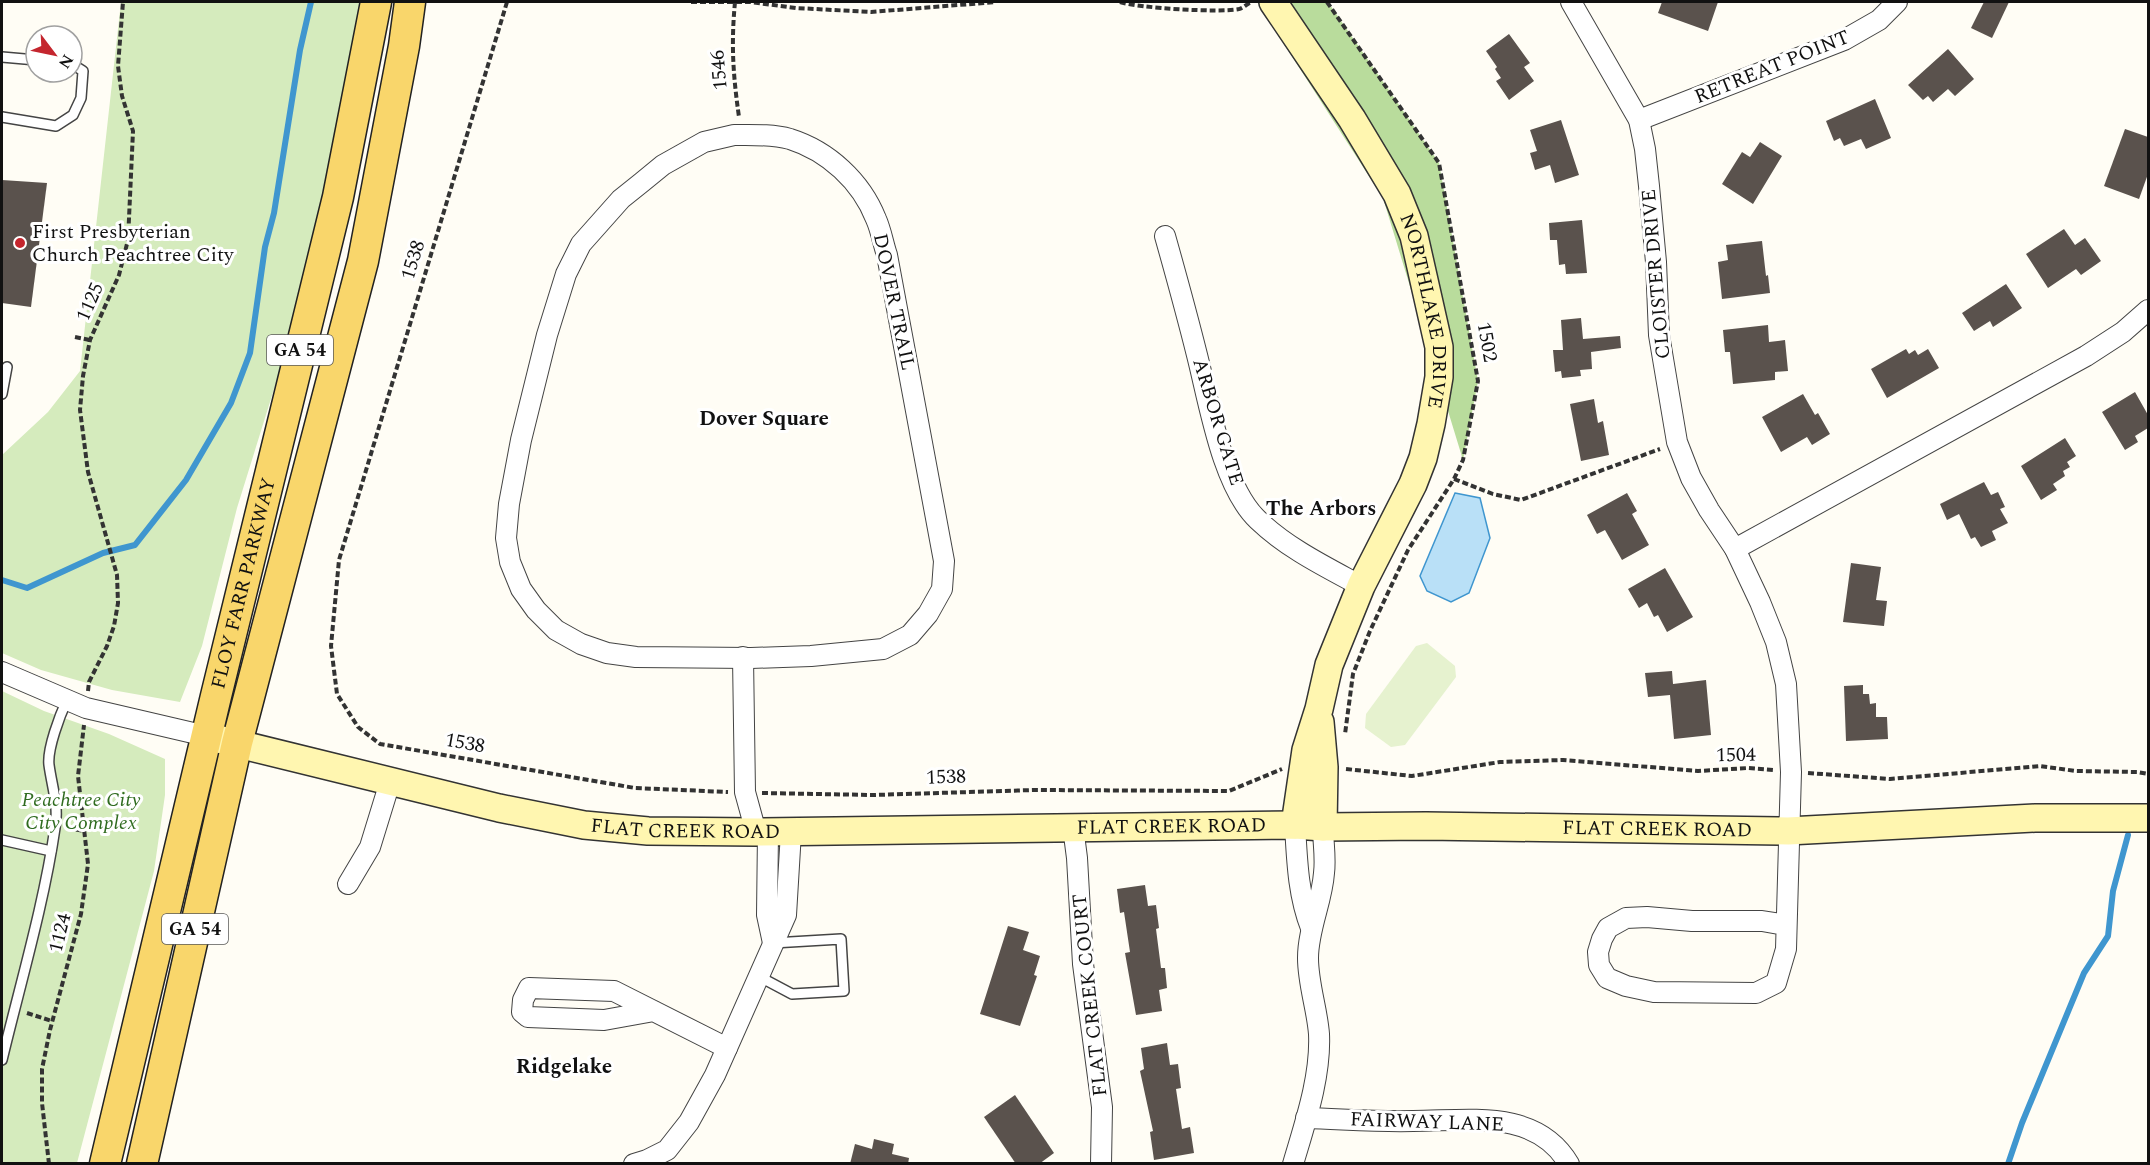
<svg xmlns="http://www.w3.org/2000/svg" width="2150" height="1165" viewBox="0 0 2150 1165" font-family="Spectral,serif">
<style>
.green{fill:#d5ebbd}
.forest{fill:#b9dc9c}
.pitch{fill:#e6f2cf}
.water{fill:#b9e0f7;stroke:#3f96cf;stroke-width:1.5}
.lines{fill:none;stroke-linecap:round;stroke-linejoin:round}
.stream{stroke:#3f96cf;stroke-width:6}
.building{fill:#5a524d}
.lane-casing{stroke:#444;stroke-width:12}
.street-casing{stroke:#444;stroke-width:22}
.secondary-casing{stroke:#333;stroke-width:30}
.primary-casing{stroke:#222;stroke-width:33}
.path{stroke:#333;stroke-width:4;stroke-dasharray:6 3;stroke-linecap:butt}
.lane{stroke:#fff;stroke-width:9}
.street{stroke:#fff;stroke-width:20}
.secondary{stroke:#fff6b0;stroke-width:27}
.primary{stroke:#f9d66b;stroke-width:30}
.poi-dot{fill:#c4262e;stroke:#fff;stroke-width:2}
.labels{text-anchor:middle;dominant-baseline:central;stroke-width:6;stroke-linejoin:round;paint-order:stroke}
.shield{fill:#fff;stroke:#585858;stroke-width:1.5}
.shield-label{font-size:18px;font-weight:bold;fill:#111}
.street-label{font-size:20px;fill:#111;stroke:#fff}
.poi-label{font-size:20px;fill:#111;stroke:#fff;text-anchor:start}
.park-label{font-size:20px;font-style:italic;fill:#2f6b1f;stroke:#fff}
.neighbourhood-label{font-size:21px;font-weight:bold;fill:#111;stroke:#fff}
</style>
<rect width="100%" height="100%" fill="#fffdf5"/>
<g class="green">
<path d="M121,2H376L279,373L237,508L202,646L180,702L112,690L41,670L2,653V455L48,412L80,371Z"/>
<path d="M2,691L44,711L109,734L165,759V795L154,871L77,1163H2Z"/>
</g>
<path class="forest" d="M1257,2H1328L1439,163L1478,381L1463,460L1383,198Z"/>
<path class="pitch" d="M1427,643L1455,666L1456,677L1405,745L1391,747L1365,728L1366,714L1416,646Z"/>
<path class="water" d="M1455,493L1480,498L1490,538L1469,593L1451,602L1427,591L1420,576Z"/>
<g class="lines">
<g class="stream">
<path d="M2,580L27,588L103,553L135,545L186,480L231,403L250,353L265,247L274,213L300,50L311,2"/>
<path d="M2008,1164L2022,1123L2084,973L2108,936L2113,891L2128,835"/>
</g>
</g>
<g class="building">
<path d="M1662,2H1718L1708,31L1658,13Z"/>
<path d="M1984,2H2009L1992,38L1971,28Z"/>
<path d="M1509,34L1530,63L1524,67L1534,81L1509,100L1496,81L1501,78L1495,69L1497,67L1486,51Z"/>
<path d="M1948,49L1974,79L1955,96L1948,89L1933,102L1928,96L1923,100L1908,85Z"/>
<path d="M1875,99L1891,138L1866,149L1861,139L1844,146L1840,138L1834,141L1826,121Z"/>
<path d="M1561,120L1579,175L1555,183L1550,165L1535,170L1530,153L1537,151L1530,130Z"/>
<path d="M2125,129L2148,137V174L2139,199L2104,186Z"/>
<path d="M1760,142L1782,156L1753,204L1722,184L1742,152L1750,157Z"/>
<path d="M2,180L47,183L31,307L2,303Z"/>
<path d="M1582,220L1587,273L1566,274L1565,264L1559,265L1557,240H1550L1549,223Z"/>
<path d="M2064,229L2075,245L2085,238L2101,261L2081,275L2076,269L2048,288L2026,254Z"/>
<path d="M1762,241L1766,276L1768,275L1770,293L1722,299L1718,262L1728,260L1726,245Z"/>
<path d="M2006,284L2022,308L1993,327L1990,321L1974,331L1962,313Z"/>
<path d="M1581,318L1583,339L1620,336L1621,348L1591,352L1592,369L1580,370L1581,376L1562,378L1561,371L1555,372L1553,350H1563L1561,320Z"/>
<path d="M1768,325L1769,342L1785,340L1788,371L1775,372V380L1733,384L1730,352H1725L1723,330Z"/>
<path d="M1906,349L1909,354L1915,350L1918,355L1928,349L1939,368L1887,398L1871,369Z"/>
<path d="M2135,392L2148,415V428L2135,436L2138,442L2125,450L2102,412Z"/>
<path d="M1803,394L1815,415L1818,413L1830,434L1812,445L1807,437L1781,452L1762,417Z"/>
<path d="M1594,399L1598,423L1603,421L1609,455L1581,461L1570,404Z"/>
<path d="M2065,438L2076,456L2067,462L2070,467L2063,471L2065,476L2053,484L2057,490L2041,500L2021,466Z"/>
<path d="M1984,482L1991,495L1998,492L2005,507L2000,509L2008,523L1992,531L1996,540L1981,547L1975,537L1971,539L1959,514L1947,520L1940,504Z"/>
<path d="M1627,493L1637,511L1632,514L1649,545L1622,560L1605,530L1597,534L1587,515Z"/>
<path d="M1851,563L1881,567L1876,600L1887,601L1884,626L1843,622Z"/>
<path d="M1665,568L1693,617L1667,632L1658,615L1654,617L1647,603L1639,608L1628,589Z"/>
<path d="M1672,671L1673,684L1706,680L1711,735L1674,739L1670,695L1648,697L1645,673Z"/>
<path d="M1863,685V694H1869L1870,704L1876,703V717H1887L1888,739L1846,741L1844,686Z"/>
<path d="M1145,885L1148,906L1156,905L1159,928L1156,929L1161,968H1165L1167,988L1159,990L1162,1011L1136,1015L1125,953L1130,952L1124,912L1120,913L1117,889Z"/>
<path d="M1008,926L1029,932L1023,950L1040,956L1034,975L1037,976L1020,1026L980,1014Z"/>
<path d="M1167,1043L1170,1065L1178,1064L1181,1088L1176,1089L1182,1129L1190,1127L1194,1153L1154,1160L1150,1132L1153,1131L1140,1071L1144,1069L1141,1048Z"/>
<path d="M1015,1095L1054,1153L1039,1164H1016L984,1117Z"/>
<path d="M874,1139L894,1144L892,1154L909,1158L908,1164H850L855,1144L872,1149Z"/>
</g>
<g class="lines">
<g class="lane-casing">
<g id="lane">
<path d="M2,57L36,60"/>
<path d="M2,117L56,126L73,115L81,98L83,71L72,64"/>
<path d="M2,394L7,367"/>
<path d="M2,840L51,851"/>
<path d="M760,977L792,994L844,991L841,939L773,943"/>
<path d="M2,1060C20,985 44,904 55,828C59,806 52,787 49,765C47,749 60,715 67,700"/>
</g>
</g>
<g class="street-casing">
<g id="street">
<path d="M1571,2L1639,120L1645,149L1649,186L1656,262L1659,335L1677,442L1691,478L1709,510L1735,549L1760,602L1776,642L1786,684L1791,772L1786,949L1776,983L1756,993L1654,992L1626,986L1607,978L1599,965L1598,952L1602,939L1608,928L1626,918L1647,917L1692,921H1762L1786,925"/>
<path d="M1639,120L1844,40L1879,20L1897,2"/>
<path d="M734,135C752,135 772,134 790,139C828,151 861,181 876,219C881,230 883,243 887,255L944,561L942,589L928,614L910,635L883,649L811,656L751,658L636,657L607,653L581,644L556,630L536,610L521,589L510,562L506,538L509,504L521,440L547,335L566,274L581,244L621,199L641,183L663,165L704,142Z"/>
<path d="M1165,236C1176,275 1187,315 1197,355C1209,402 1222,486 1258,520C1287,548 1326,567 1361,586"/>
<path d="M1735,549L2086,356L2123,332L2148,310"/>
<path d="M743,657L745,792L756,832"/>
<path d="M2,672L86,708L206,736"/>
<path d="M1295,825C1297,860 1298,895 1311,928"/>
<path d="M1073,827L1077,858L1083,964L1102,1107L1101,1164"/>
<path d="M768,832L767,915L773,943"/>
<path d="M348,884L370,847L390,782"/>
<path d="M654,1011L604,1020L528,1017L522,1012L523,1000L529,988L614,991L727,1048"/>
<path d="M1306,1118C1342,1119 1377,1122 1413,1121C1468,1121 1536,1108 1569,1164"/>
<path d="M634,1164L647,1160L667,1150L689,1122L715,1075L786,915L791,832"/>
<path d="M1293,1164C1305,1123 1321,1077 1319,1034C1317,1008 1308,984 1308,958C1308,929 1322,902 1324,873C1326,858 1323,842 1323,827"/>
</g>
</g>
<g class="secondary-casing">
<g id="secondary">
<path id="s1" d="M1273,2L1352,119L1397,194L1414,236L1439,347V377L1431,424L1423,458L1413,484L1361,586L1329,665L1319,709L1306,750L1295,825"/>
<path d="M1320,722L1324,767L1323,827"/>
<path id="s2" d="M206,736L499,808L584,825L648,831L756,832L1295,825L1323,827L1426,826L1788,831L2035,818H2148"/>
</g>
</g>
<g class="primary-casing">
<g id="primary">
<path id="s3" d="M105,1164L216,696L338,197L376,2"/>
<path d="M142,1164L237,743L363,261L404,46L410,2"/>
</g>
</g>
<g class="path">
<path d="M507,2L339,560L331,646L337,694L358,727L380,744L635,788L728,792"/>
<path d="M691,2H750L796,8L871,12L996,2"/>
<path d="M735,2C731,44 733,75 739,117"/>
<path d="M1120,2C1139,8 1219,13 1239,9C1243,8 1247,4 1251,2"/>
<path d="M1327,2L1439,163L1478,381L1463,460L1454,479L1408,550L1370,631L1353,674L1345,734"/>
<path d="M75,337L90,340"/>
<path d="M1454,479L1493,494L1521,500L1660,449"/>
<path d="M88,691L89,682L107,646L114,626L118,603L117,575L88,472L80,410L83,376L90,340L119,275L128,240L133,131L122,96L118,66L123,2"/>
<path d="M1346,769L1412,776L1500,762L1563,760L1698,771L1748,768L1774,770"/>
<path d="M1808,773L1890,779L2040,766L2076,771L2137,772L2148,774"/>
<path d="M762,793L873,795L1035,790L1229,791L1282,769"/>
<path d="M67,828L84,831"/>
<path d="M27,1013L52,1021"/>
<path d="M49,1164L42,1103V1069L50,1030L81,914L88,864L78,776L84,725"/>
</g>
<use href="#lane" class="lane"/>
<use href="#street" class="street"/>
<use href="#secondary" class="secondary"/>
<use href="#primary" class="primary"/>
</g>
<circle class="poi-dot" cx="20" cy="243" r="6"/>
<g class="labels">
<g class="shield">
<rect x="267" y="335" width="66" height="30" rx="4.5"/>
<rect x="162" y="914" width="66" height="30" rx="4.5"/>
</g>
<g class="shield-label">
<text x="300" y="350">GA 54</text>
<text x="195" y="929">GA 54</text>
</g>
<g class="street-label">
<text transform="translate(1772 67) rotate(-22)">RETREAT POINT</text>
<text transform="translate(719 70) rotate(-95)">1546</text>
<text transform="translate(413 260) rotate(-73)">1538</text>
<text transform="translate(1656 274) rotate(-95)">CLOISTER DRIVE</text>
<text transform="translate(90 302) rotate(-66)">1125</text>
<text transform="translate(894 302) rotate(78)">DOVER TRAIL</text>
<text stroke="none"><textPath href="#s1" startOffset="350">NORTHLAKE DRIVE</textPath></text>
<text transform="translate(1487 342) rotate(80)">1502</text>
<text transform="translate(1218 422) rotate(73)">ARBOR GATE</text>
<text stroke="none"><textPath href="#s3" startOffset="597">FLOY FARR PARKWAY</textPath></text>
<text transform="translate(465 743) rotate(10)">1538</text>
<text transform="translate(1736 755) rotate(-1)">1504</text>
<text transform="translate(946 777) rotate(-2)">1538</text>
<text stroke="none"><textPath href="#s2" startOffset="976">FLAT CREEK ROAD</textPath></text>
<text stroke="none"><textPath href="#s2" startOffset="490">FLAT CREEK ROAD</textPath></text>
<text stroke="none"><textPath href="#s2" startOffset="1462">FLAT CREEK ROAD</textPath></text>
<text transform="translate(60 933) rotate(-76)">1124</text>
<text transform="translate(1090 995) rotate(-96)">FLAT CREEK COURT</text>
<text transform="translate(1427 1122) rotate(2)">FAIRWAY LANE</text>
</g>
<g class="poi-label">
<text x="32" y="232">First Presbyterian<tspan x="32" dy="23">Church Peachtree City</tspan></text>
</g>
<g class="park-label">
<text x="81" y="800">Peachtree City<tspan x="81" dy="23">City Complex</tspan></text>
</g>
<g class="neighbourhood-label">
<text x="764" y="419">Dover Square</text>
<text x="1321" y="509">The Arbors</text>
<text x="564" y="1067">Ridgelake</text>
</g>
</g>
<rect width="2150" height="1165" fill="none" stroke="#111111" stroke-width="6"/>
<g transform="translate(54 54) rotate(122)"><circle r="28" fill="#ffffff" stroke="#a0a0a0" stroke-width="1.5"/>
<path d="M0-4.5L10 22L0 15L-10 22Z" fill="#c4262e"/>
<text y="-9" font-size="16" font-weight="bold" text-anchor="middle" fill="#111111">N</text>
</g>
</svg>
